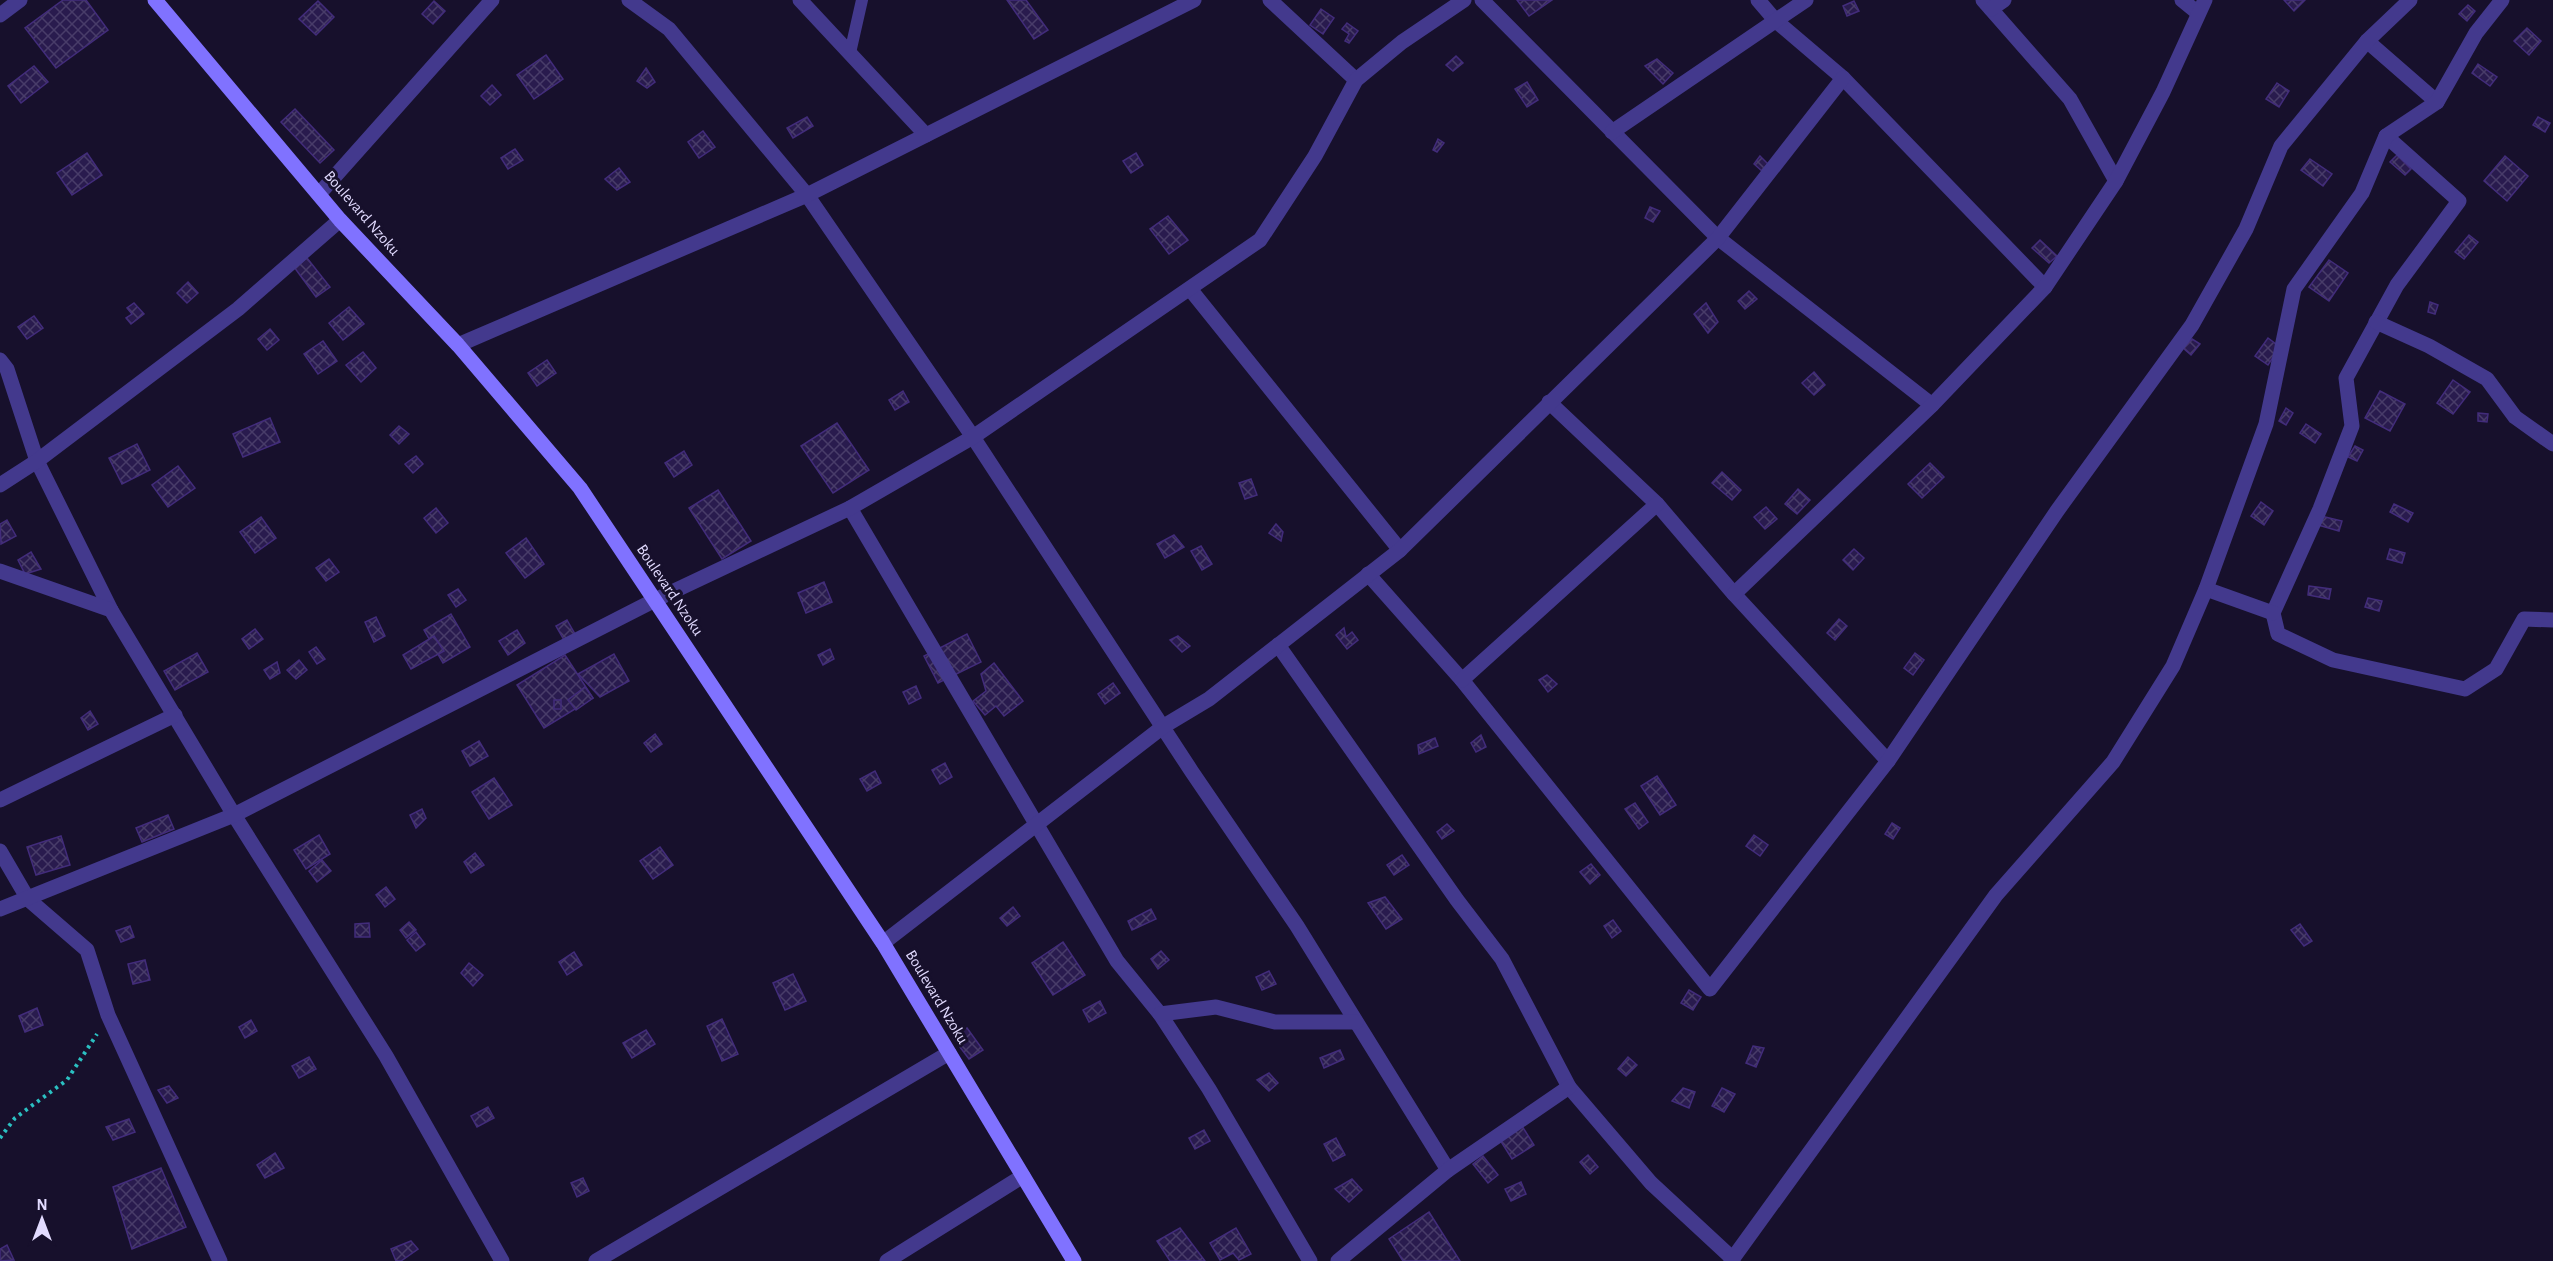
<svg xmlns="http://www.w3.org/2000/svg" width="2553" height="1261" viewBox="0 0 2553 1261" font-family="'Alegreya Sans',sans-serif">
<style>
.building{fill:url(#building-cross-hatch);stroke:#422c7b;stroke-width:1.5}
.lines{fill:none;stroke-linecap:round;stroke-linejoin:round}
.path{stroke:#2bc0c2;stroke-width:4;stroke-dasharray:3 4.5;stroke-linecap:butt}
.lane{stroke:#43398d;stroke-width:12}
.street{stroke:#43398d;stroke-width:15}
.secondary{stroke:#8072ff;stroke-width:15}
.labels{text-anchor:middle;dominant-baseline:central;stroke-width:6;stroke-linejoin:round;paint-order:stroke}
.street-label{font-size:16px;fill:#e2dbff;stroke:#17102c}
</style>
<defs>
<pattern id="building-cross-hatch" width="8" height="8" patternUnits="userSpaceOnUse" patternTransform="scale(1.5)"><rect width="8" height="8" fill="#291b4e"/><path d="M0 0l8 8M0 8l8-8" fill="none" stroke="#483c69"/></pattern>
</defs>
<rect width="100%" height="100%" fill="#17102c"/>
<g class="building">
<path d="M63,0H86L108,30L56,68L25,28Z"/>
<path d="M1007,0H1026L1048,30L1034,39Z"/>
<path d="M1517,0H1552L1529,16Z"/>
<path d="M2284,0H2305L2294,11Z"/>
<path d="M318,1L334,17L316,35L299,19Z"/>
<path d="M434,1L445,11L433,24L422,14Z"/>
<path d="M1854,1L1859,11L1847,16L1843,6Z"/>
<path d="M2468,5L2475,11L2467,21L2459,14Z"/>
<path d="M1321,9L1334,18L1323,34L1310,25Z"/>
<path d="M1347,23L1358,31L1349,43L1345,41L1349,34L1342,29Z"/>
<path d="M2527,28L2541,41L2529,55L2514,41Z"/>
<path d="M546,55L563,79L534,99L517,75Z"/>
<path d="M1456,56L1463,63L1453,71L1446,65Z"/>
<path d="M1657,59L1673,73L1663,84L1645,66Z"/>
<path d="M2478,64L2497,77L2490,86L2472,73Z"/>
<path d="M34,66L48,82L21,103L8,86Z"/>
<path d="M646,68L655,82L647,88L637,81Z"/>
<path d="M1527,82L1538,100L1527,107L1515,89Z"/>
<path d="M2277,83L2289,91L2279,107L2266,99Z"/>
<path d="M492,85L501,95L490,105L481,96Z"/>
<path d="M295,109L334,150L320,163L281,122Z"/>
<path d="M807,117L813,126L793,138L787,128Z"/>
<path d="M2538,117L2550,123L2545,132L2533,125Z"/>
<path d="M703,131L715,147L699,158L688,142Z"/>
<path d="M1438,139L1444,143L1437,152L1433,150Z"/>
<path d="M515,149L523,160L508,169L501,158Z"/>
<path d="M87,153L102,175L72,195L57,173Z"/>
<path d="M1136,153L1143,165L1131,173L1123,161Z"/>
<path d="M2397,155L2411,169L2405,175L2390,162Z"/>
<path d="M1760,156L1769,165L1763,172L1754,164Z"/>
<path d="M2505,156L2528,176L2507,201L2484,181Z"/>
<path d="M2310,159L2332,174L2323,186L2301,170Z"/>
<path d="M619,168L630,182L617,190L605,179Z"/>
<path d="M1650,207L1660,211L1653,222L1645,218Z"/>
<path d="M1168,216L1188,240L1169,254L1150,229Z"/>
<path d="M2469,235L2478,242L2464,259L2455,252Z"/>
<path d="M2040,240L2057,256L2049,263L2032,248Z"/>
<path d="M307,258L330,287L316,297L294,267Z"/>
<path d="M2329,260L2348,273L2329,301L2309,287Z"/>
<path d="M188,282L198,293L187,303L177,293Z"/>
<path d="M1749,291L1757,299L1745,309L1738,301Z"/>
<path d="M2430,302L2438,305L2435,314L2428,312Z"/>
<path d="M134,303L144,314L131,324L126,318L132,314L127,308Z"/>
<path d="M1706,303L1718,322L1708,333L1694,314Z"/>
<path d="M349,307L364,324L343,340L329,323Z"/>
<path d="M34,316L43,328L27,339L18,327Z"/>
<path d="M270,329L279,340L267,350L258,339Z"/>
<path d="M2268,338L2280,347L2268,365L2255,356Z"/>
<path d="M2192,339L2200,344L2191,355L2183,348Z"/>
<path d="M323,341L337,361L318,374L304,354Z"/>
<path d="M363,352L376,368L361,382L346,365Z"/>
<path d="M547,360L556,373L537,386L528,373Z"/>
<path d="M1814,372L1825,385L1814,395L1802,383Z"/>
<path d="M2453,380L2470,392L2453,414L2437,403Z"/>
<path d="M903,391L909,402L895,410L889,400Z"/>
<path d="M2380,391L2405,404L2390,431L2365,418Z"/>
<path d="M2286,408L2293,413L2286,425L2279,421Z"/>
<path d="M2478,413L2488,414L2487,422L2478,421Z"/>
<path d="M270,418L280,442L243,457L233,434Z"/>
<path d="M837,423L869,470L833,493L801,446Z"/>
<path d="M2306,424L2321,434L2315,443L2300,433Z"/>
<path d="M399,426L409,434L399,444L390,435Z"/>
<path d="M137,444L150,470L122,484L109,458Z"/>
<path d="M2355,446L2363,450L2357,461L2348,457Z"/>
<path d="M684,451L692,465L674,477L665,463Z"/>
<path d="M416,456L423,464L413,473L405,464Z"/>
<path d="M1930,463L1944,477L1922,498L1908,484Z"/>
<path d="M178,466L195,488L168,507L152,485Z"/>
<path d="M1722,472L1741,490L1732,500L1712,483Z"/>
<path d="M1251,479L1257,495L1245,499L1239,483Z"/>
<path d="M1798,489L1810,500L1797,514L1785,504Z"/>
<path d="M718,490L751,541L722,559L689,508Z"/>
<path d="M2261,502L2273,511L2264,525L2251,516Z"/>
<path d="M2394,504L2413,513L2408,522L2390,512Z"/>
<path d="M1766,507L1777,519L1765,529L1754,517Z"/>
<path d="M436,508L448,523L436,533L424,518Z"/>
<path d="M2321,516L2342,521L2339,531L2318,525Z"/>
<path d="M261,517L276,538L255,553L240,532Z"/>
<path d="M7,520L16,536L1,544L0,524Z"/>
<path d="M1276,524L1283,532L1281,541L1269,533Z"/>
<path d="M1174,535L1184,547L1165,558L1157,544Z"/>
<path d="M526,538L544,564L525,578L506,553Z"/>
<path d="M1201,546L1212,564L1202,570L1191,551Z"/>
<path d="M1854,549L1864,558L1853,570L1843,560Z"/>
<path d="M2390,549L2405,553L2402,563L2387,559Z"/>
<path d="M31,552L41,569L25,574L18,560Z"/>
<path d="M329,559L339,572L326,581L316,568Z"/>
<path d="M824,582L832,602L806,613L798,593Z"/>
<path d="M2309,586L2331,589L2329,599L2308,595Z"/>
<path d="M458,589L466,600L456,607L448,595Z"/>
<path d="M2368,598L2382,601L2379,611L2365,607Z"/>
<path d="M451,614L470,647L443,663L424,630Z"/>
<path d="M376,617L385,636L374,642L365,622Z"/>
<path d="M1839,619L1847,626L1835,640L1827,633Z"/>
<path d="M567,620L575,634L564,640L556,626Z"/>
<path d="M1344,628L1346,637L1352,632L1358,640L1347,649L1336,635Z"/>
<path d="M255,629L263,639L249,649L242,639Z"/>
<path d="M517,630L525,643L508,655L499,641Z"/>
<path d="M967,634L981,662L938,683L924,656Z"/>
<path d="M434,636L444,651L411,669L403,655Z"/>
<path d="M1178,636L1190,646L1182,652L1170,640Z"/>
<path d="M316,647L325,659L317,664L309,652Z"/>
<path d="M830,649L834,659L823,665L818,655Z"/>
<path d="M197,653L208,672L175,690L164,671Z"/>
<path d="M1915,653L1924,660L1913,675L1904,668Z"/>
<path d="M614,654L629,681L600,697L578,674Z"/>
<path d="M565,655L593,698L544,728L517,685Z"/>
<path d="M299,660L307,670L296,679L287,670Z"/>
<path d="M277,662L280,673L270,679L264,670Z"/>
<path d="M994,663L1023,701L1004,716L996,706L985,715L973,701L986,691L981,674Z"/>
<path d="M1547,675L1557,684L1548,692L1539,680Z"/>
<path d="M1113,683L1120,693L1105,704L1098,694Z"/>
<path d="M916,686L921,698L909,704L903,692Z"/>
<path d="M585,687L593,698L576,710L568,700Z"/>
<rect x="554" y="700" width="7" height="9"/>
<path d="M90,711L98,724L88,730L81,718Z"/>
<path d="M655,734L662,744L651,752L644,743Z"/>
<path d="M1481,735L1486,747L1476,752L1471,743Z"/>
<path d="M1435,738L1438,746L1419,754L1418,745Z"/>
<path d="M479,741L488,756L470,766L462,751Z"/>
<path d="M945,763L952,777L940,784L932,770Z"/>
<path d="M875,771L881,783L867,791L860,779Z"/>
<path d="M1657,776L1676,805L1660,815L1641,786Z"/>
<path d="M494,778L512,805L489,819L472,792Z"/>
<path d="M1635,803L1648,822L1639,829L1625,809Z"/>
<path d="M422,809L426,818L416,828L410,815Z"/>
<path d="M168,815L174,829L142,842L136,828Z"/>
<path d="M1892,823L1900,828L1893,839L1885,834Z"/>
<path d="M1447,824L1454,831L1442,839L1437,832Z"/>
<path d="M319,835L330,854L306,869L294,850Z"/>
<path d="M1754,835L1768,845L1760,856L1746,846Z"/>
<path d="M61,836L70,865L36,875L27,847Z"/>
<path d="M660,847L673,865L653,879L640,861Z"/>
<path d="M475,853L484,865L471,873L464,862Z"/>
<path d="M1402,855L1409,865L1394,875L1387,865Z"/>
<path d="M322,860L331,871L317,882L309,871Z"/>
<path d="M1591,864L1600,875L1590,884L1580,872Z"/>
<path d="M386,887L395,899L385,907L376,895Z"/>
<path d="M1385,897L1402,919L1386,929L1368,903Z"/>
<path d="M1013,907L1020,916L1007,926L1000,918Z"/>
<path d="M1151,909L1156,919L1132,930L1128,921Z"/>
<path d="M1613,920L1621,931L1612,938L1604,926Z"/>
<path d="M409,922L416,930L406,938L400,930Z"/>
<path d="M369,923L370,937H355V924Z"/>
<path d="M2300,924L2312,941L2304,946L2291,930Z"/>
<path d="M130,926L134,937L121,942L116,931Z"/>
<path d="M416,932L425,944L416,951L407,940Z"/>
<path d="M1063,942L1085,975L1053,995L1032,963Z"/>
<path d="M1161,951L1169,960L1158,969L1151,959Z"/>
<path d="M574,952L582,965L567,975L559,962Z"/>
<path d="M145,960L150,980L133,984L128,964Z"/>
<path d="M469,963L483,975L473,986L461,973Z"/>
<path d="M1269,971L1276,984L1262,990L1256,977Z"/>
<path d="M793,974L806,1001L785,1010L773,983Z"/>
<path d="M1689,990L1701,997L1693,1010L1681,1003Z"/>
<path d="M1100,1001L1106,1013L1089,1022L1083,1010Z"/>
<path d="M37,1008L43,1025L25,1032L19,1016Z"/>
<path d="M722,1019L738,1054L722,1061L707,1026Z"/>
<path d="M251,1020L257,1031L245,1038L239,1027Z"/>
<path d="M967,1028L983,1050L969,1059L953,1038Z"/>
<path d="M646,1030L655,1044L632,1058L623,1043Z"/>
<path d="M1753,1046L1764,1048L1756,1067L1746,1063Z"/>
<path d="M1340,1050L1344,1059L1324,1068L1320,1058Z"/>
<path d="M309,1057L316,1069L299,1078L292,1066Z"/>
<path d="M1628,1057L1637,1065L1626,1076L1618,1069Z"/>
<path d="M1269,1073L1278,1083L1269,1091L1257,1080Z"/>
<path d="M169,1086L178,1098L167,1103L158,1090Z"/>
<path d="M1683,1088L1695,1092L1689,1108L1672,1101Z"/>
<path d="M1722,1088L1735,1094L1724,1112L1712,1106Z"/>
<path d="M488,1107L494,1118L477,1127L471,1116Z"/>
<path d="M129,1119L135,1132L113,1140L106,1127Z"/>
<path d="M1522,1126L1534,1145L1512,1159L1500,1140Z"/>
<path d="M1204,1130L1210,1141L1195,1149L1189,1138Z"/>
<path d="M1336,1138L1345,1155L1333,1161L1324,1144Z"/>
<path d="M275,1153L284,1168L265,1178L257,1165Z"/>
<path d="M1588,1155L1598,1167L1590,1174L1580,1162Z"/>
<path d="M1483,1156L1498,1175L1488,1183L1473,1164Z"/>
<path d="M161,1168L186,1227L132,1249L113,1187Z"/>
<path d="M583,1178L589,1191L577,1197L571,1183Z"/>
<path d="M1352,1179L1362,1190L1349,1202L1335,1189Z"/>
<path d="M1521,1182L1526,1194L1511,1201L1505,1189Z"/>
<path d="M1429,1212L1460,1261H1403L1389,1239Z"/>
<path d="M1180,1228L1205,1261H1170L1157,1241Z"/>
<path d="M1236,1228L1251,1254L1239,1260L1233,1253L1220,1260L1210,1243Z"/>
<path d="M411,1241L418,1249L401,1261H396L391,1249Z"/>
<path d="M7,1245L14,1260L0,1261V1249Z"/>
</g>
<g class="lines">
<path class="path" d="M0,1138L15,1118L67,1080L97,1034"/>
<path class="lane" d="M850,53L862,0"/>
<g class="street">
<path d="M629,0L669,29L807,195L973,437L1192,772L1297,926L1448,1170"/>
<path d="M800,0L926,135"/>
<path d="M1270,0L1356,80"/>
<path d="M1482,0L1718,238L1932,405"/>
<path d="M1758,0L1776,21L1843,78L2045,287"/>
<path d="M1983,0L2070,99L2116,181"/>
<path d="M2182,0L2198,13"/>
<path d="M1991,9L2004,0"/>
<path d="M0,15L20,0"/>
<path d="M2367,41L2437,102"/>
<path d="M1612,132L1806,0"/>
<path d="M2386,136L2459,201L2397,285L2346,378L2352,426L2320,509L2273,613L2278,634L2333,660L2465,689L2496,669L2524,619L2553,620"/>
<path d="M320,193L492,0"/>
<path d="M1190,289L1400,550"/>
<path d="M2376,322L2429,346L2487,379L2515,417L2553,444"/>
<path d="M458,345L807,195L1194,0"/>
<path d="M0,360L7,369L37,461L111,610"/>
<path d="M1549,402L1657,504L1734,594L1888,761"/>
<path d="M0,485L37,461L238,309L340,220"/>
<path d="M850,508L1117,961L1160,1014L1209,1089L1310,1261"/>
<path d="M0,571L111,610L234,815L386,1056L502,1261"/>
<path d="M1368,574L1462,680L1710,989L1888,761L2057,511L2192,325L2246,229L2281,146L2367,41L2410,0"/>
<path d="M2206,589L2273,613"/>
<path d="M1734,594L1932,405L2045,287L2116,181L2163,92L2205,0"/>
<path d="M1278,645L1457,900L1502,959L1569,1087L1651,1183L1733,1259"/>
<path d="M1462,680L1657,504"/>
<path d="M0,800L175,715"/>
<path d="M0,851L28,899L87,950L108,1015L220,1261"/>
<path d="M0,909L234,815L655,600L850,508L973,437L1260,240L1315,156L1356,80L1402,42L1464,0"/>
<path d="M883,943L1164,726L1209,699L1400,550L1718,238L1843,78"/>
<path d="M1160,1014L1216,1007L1275,1022H1356"/>
<path d="M596,1261L949,1053"/>
<path d="M887,1261L1023,1176"/>
<path d="M1338,1261L1448,1170L1569,1087"/>
<path d="M1731,1261L1996,895L2113,762L2173,666L2206,589L2266,424L2294,289L2362,193L2386,136L2437,102L2476,33L2502,0"/>
</g>
<path class="secondary" d="M155,0L340,220L458,345L580,488L883,943L1074,1261"/>
</g>
<g class="labels">
<g class="street-label">
<text transform="translate(362 213) rotate(49)">Boulevard Nzoku</text>
<text transform="translate(670 590) rotate(56)">Boulevard Nzoku</text>
<text transform="translate(937 997) rotate(59)">Boulevard Nzoku</text>
</g>
</g>
<g transform="translate(42 1219)" stroke="#17102c" stroke-width="4.5" paint-order="stroke">
<path d="M0-4.5L10 22L0 15L-10 22Z" fill="#e2dbff"/>
<text y="-9" font-size="16" font-weight="bold" text-anchor="middle" fill="#e2dbff">N</text>
</g>
</svg>
